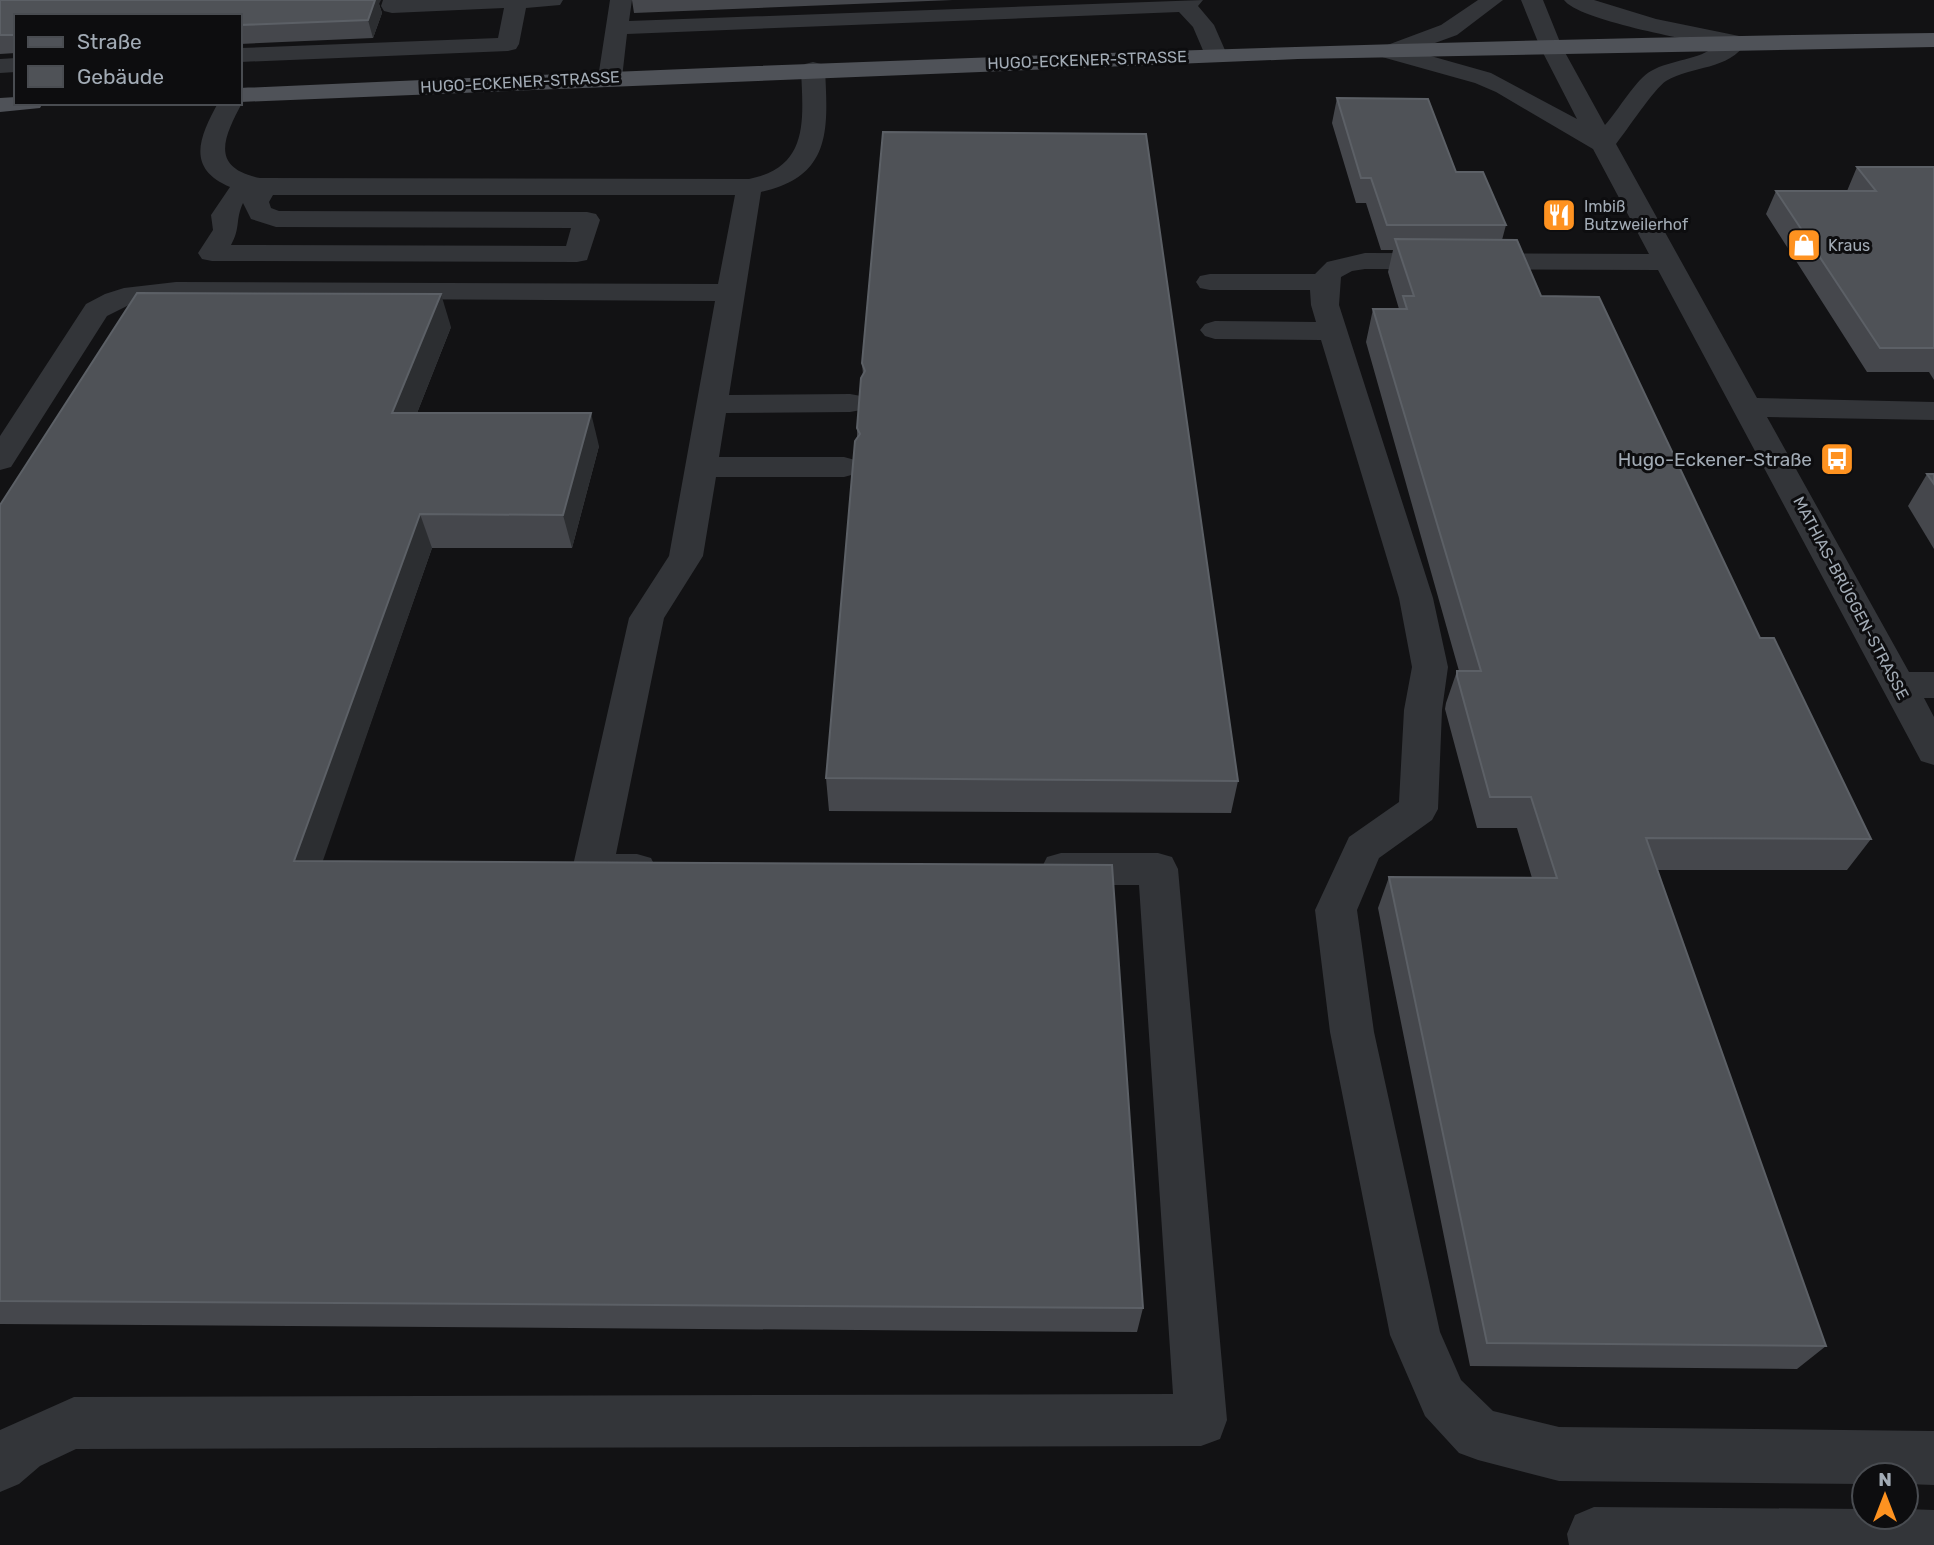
<svg xmlns="http://www.w3.org/2000/svg" width="1934" height="1545" viewBox="0 0 1934 1545" font-family="Rubik,sans-serif">
<style>
.lines{fill:none;stroke-linecap:round;stroke-linejoin:round}
.minor{fill:#333539;fill-rule:evenodd}
.major{fill:#4f5258;fill-rule:evenodd}
.wall{fill:#45474c}
.shaded-wall{fill:#2c2e31}
.building{fill:#4f5257;stroke:#5c6066;stroke-width:2}
.labels{text-anchor:middle;dominant-baseline:central;stroke-width:6;stroke-linejoin:round;paint-order:stroke}
.far-street-label{font-size:16px;fill:#a2abb5;stroke:#0d0d0f}
.far-poi-label{font-size:16px;fill:#a2abb5;stroke:#0d0d0f;text-anchor:start}
.poi-label{font-size:19px;fill:#a2abb5;stroke:#0d0d0f;text-anchor:end}
</style>
<rect width="100%" height="100%" fill="#121214"/>
<g class="lines">
<g class="minor">
<path d="M383,0H563L560,5L526,8L519,44L516,49L508,51L240,62V48L498,38L504,8L392,13L384,11L381,6Z"/>
<path d="M610,0H632L629,21L1203,0L1198,6L1214,25L1228,57L1224,62H1208L1193,27L1179,12L627,34L622,78L618,83H602L598,78Z"/>
<path d="M1478,0H1503L1457,35L1413,51L1491,73L1577,119L1540,47L1521,0H1543L1562,47L1605,125C1618,111 1636,79 1651,71C1672,59 1698,61 1717,45C1689,40 1578,20 1564,0H1594L1656,19L1744,37L1747,42C1728,71 1693,65 1666,81C1654,89 1627,130 1616,144L1757,398L1934,402V420L1767,417L1909,672H1934V698H1924L1934,717V765L1921,761L1658,270L1365,269L1352,271L1341,277L1339,305L1433,598L1448,667L1442,710L1438,809L1432,820L1379,858L1357,910L1374,1032L1440,1332L1461,1380L1493,1411L1559,1427L1934,1431V1485L1906,1484V1475H1864V1484L1559,1481L1478,1460L1459,1453L1425,1416L1390,1335L1330,1032L1315,910L1349,837L1399,802L1404,710L1412,667L1399,598L1321,340L1215,339L1205,336L1200,330L1205,324L1215,321L1316,322L1311,305L1310,290H1210L1200,288L1196,282L1200,276L1210,274H1315L1327,262L1365,253L1649,254L1593,149L1496,92L1475,83L1382,57L1378,52L1382,47L1441,25Z"/>
<path d="M16,58V72L0,73V59Z"/>
<path d="M813,62L821,64L825,69C828,130 832,176 761,192L729,395L850,394L861,396L865,403L861,410L850,412L726,413L719,457H844L855,460L860,467L855,474L844,477H716L703,556L664,618L616,854H637L651,858L657,870L651,882C629,889 600,889 578,882L572,870L629,618L669,556L715,301L176,298L133,303L107,316L11,467L0,470V436L86,304L105,294L124,288L176,282L718,284L735,195H273L269,202L271,208L279,211L587,212L596,214L600,220L587,260L577,262L212,261L202,259L198,253L213,230L211,215L230,187C185,168 200,136 218,103H240V100L242,103C224,137 209,168 260,178L749,179C810,167 803,119 801,69L805,64ZM243,203L251,219L276,227L571,228L566,246L231,245C241,227 235,220 243,203Z"/>
<path d="M1061,853H1158L1172,857L1178,869L1227,1420L1220,1439L1201,1446L76,1449L40,1466L19,1484L0,1492V1430L74,1397L1173,1394L1139,885H1061L1047,881L1041,869L1047,857Z"/>
<path d="M1594,1507L1864,1509V1517H1906V1509L1934,1510V1545H1569L1567,1534L1575,1515Z"/>
</g>
<g class="major">
<path d="M1934,33V47L1298,59L240,102V88C805,63 1369,40 1934,33Z"/>
<path d="M16,97V103H43L40,108L0,112V98Z"/>
</g>
</g>
<g class="wall">
<path d="M0,0L379,4L382,13L373,38L240,44V16H16V53L0,54Z"/>
<path d="M632,0H953L634,13Z"/>
<path d="M1337,98L1456,172L1506,225L1502,240L1541,296L1760,638L1871,839L1847,870H1657L1826,1346L1797,1369L1470,1366L1378,908L1389,877L1532,878L1517,828H1477L1445,709L1446,703L1457,671H1459L1366,342L1373,309H1399L1388,272L1393,250H1381L1366,203H1356L1332,123Z"/>
<path d="M1857,167H1934V380L1929,372H1867L1766,214L1776,191H1847Z"/>
<path d="M451,327L417,413L599,446L572,548H432L322,861L1143,1308L1137,1332L0,1324V505Z"/>
<path d="M862,363L1238,781L1231,813L829,811L826,778L857,438V428L863,375Z"/>
<path d="M1927,474H1934V549L1908,506Z"/>
</g>
<g class="shaded-wall">
<path d="M375,0H381L379,4L382,13L373,38L368,20Z"/>
<path d="M441,294L451,327L404,446L392,413Z"/>
<path d="M591,413L599,446L572,548L563,515Z"/>
<path d="M420,514L432,548L312,892L294,861Z"/>
</g>
<g class="building">
<path d="M0,0H375L368,20L240,25V16H16V35H0Z"/>
<path d="M1337,98L1428,99L1456,172H1483L1506,225H1387L1371,178H1361Z"/>
<path d="M883,132L1146,134L1238,781L826,778L855,441L860,434L857,428L861,378L865,371L862,363Z"/>
<path d="M1857,167H1934V348H1880L1776,191H1876Z"/>
<path d="M1395,239L1517,240L1541,296L1599,297L1760,638H1774L1871,839L1646,838L1826,1346L1487,1343L1389,877L1557,878L1531,797H1490L1457,676V671H1481L1373,309H1407L1403,296H1414Z"/>
<path d="M137,293L441,294L392,413H591L563,515L420,514L294,861L1112,865L1143,1308L0,1301V505Z"/>
<path d="M1927,474H1934V484Z"/>
</g>
<defs>
<g id="restaurant-square" transform="scale(1.75)"><rect x="-9" y="-9" width="18" height="18" rx="4" fill="#fe9220" stroke="#0d0d0f"/><path d="M-5-6h1v4h1v-4h1v4h1v-4h1v5L-1.5 .5V6h-2V.5L-5-1ZM5-6V6H3V1.5H1.5Q1.5-4 5-6Z" fill="#fff"/></g>
<g id="shop-square" transform="scale(1.75)"><rect x="-9" y="-9" width="18" height="18" rx="4" fill="#fe9220" stroke="#0d0d0f"/><path d="M-5-2.5h2.3a2.7 3.5 0 0 1 5.4 0H5L5.5 6h-11ZM-1.5-2.5h3a1.5 2.3 0 0 0-3 0Z" fill="#fff"/></g>
<g id="bus-square" transform="scale(1.75)"><rect x="-9" y="-9" width="18" height="18" rx="4" fill="#fe9220" stroke="#0d0d0f"/><path d="M-5-6H5V4H4V6H2V4H-2V6H-4V4H-5ZM-3.5-4V0h7V-4ZM-3.5 1.2v1.5H-2V1.2ZM2 1.2v1.5H3.5V1.2Z" fill="#fff"/></g>
</defs>
<g fill-rule="evenodd">
<use href="#restaurant-square" x="1559" y="215"/>
<use href="#shop-square" x="1804" y="245"/>
<use href="#bus-square" x="1837" y="459"/>
</g>
<g class="labels">
<g class="far-street-label">
<text transform="translate(1087 60) rotate(-2)">HUGO-ECKENER-STRASSE</text>
<text transform="translate(520 82) rotate(-3)">HUGO-ECKENER-STRASSE</text>
<text transform="translate(1851 598) rotate(62)">MATHIAS-BRÜGGEN-STRASSE</text>
</g>
<g class="far-poi-label">
<text x="1584" y="206">Imbiß<tspan x="1584" dy="18">Butzweilerhof</tspan></text>
<text x="1828" y="245">Kraus</text>
</g>
<g class="poi-label">
<text x="1812" y="459">Hugo-Eckener-Straße</text>
</g>
</g>
<rect x="14" y="14" width="228" height="91" fill="#0d0d0f" stroke="#494c51" stroke-width="2"/>
<rect x="28" y="37" width="35" height="10" fill="#4f5258" stroke="#494c51" stroke-width="2"/>
<text x="77" y="49" font-size="21" fill="#a2abb5">Straße</text>
<rect x="28" y="66" width="35" height="21" fill="#4f5257" stroke="#494c51" stroke-width="2"/>
<text x="77" y="84" font-size="21" fill="#a2abb5">Gebäude</text>
<g transform="translate(1885 1496)"><circle r="33" fill="#0d0d0f" stroke="#494c51" stroke-width="2"/>
<path d="M0-5L12 26L0 18L-12 26Z" fill="#fe9220"/>
<text y="-10" font-size="19" font-weight="bold" text-anchor="middle" fill="#a2abb5">N</text>
</g>
</svg>
